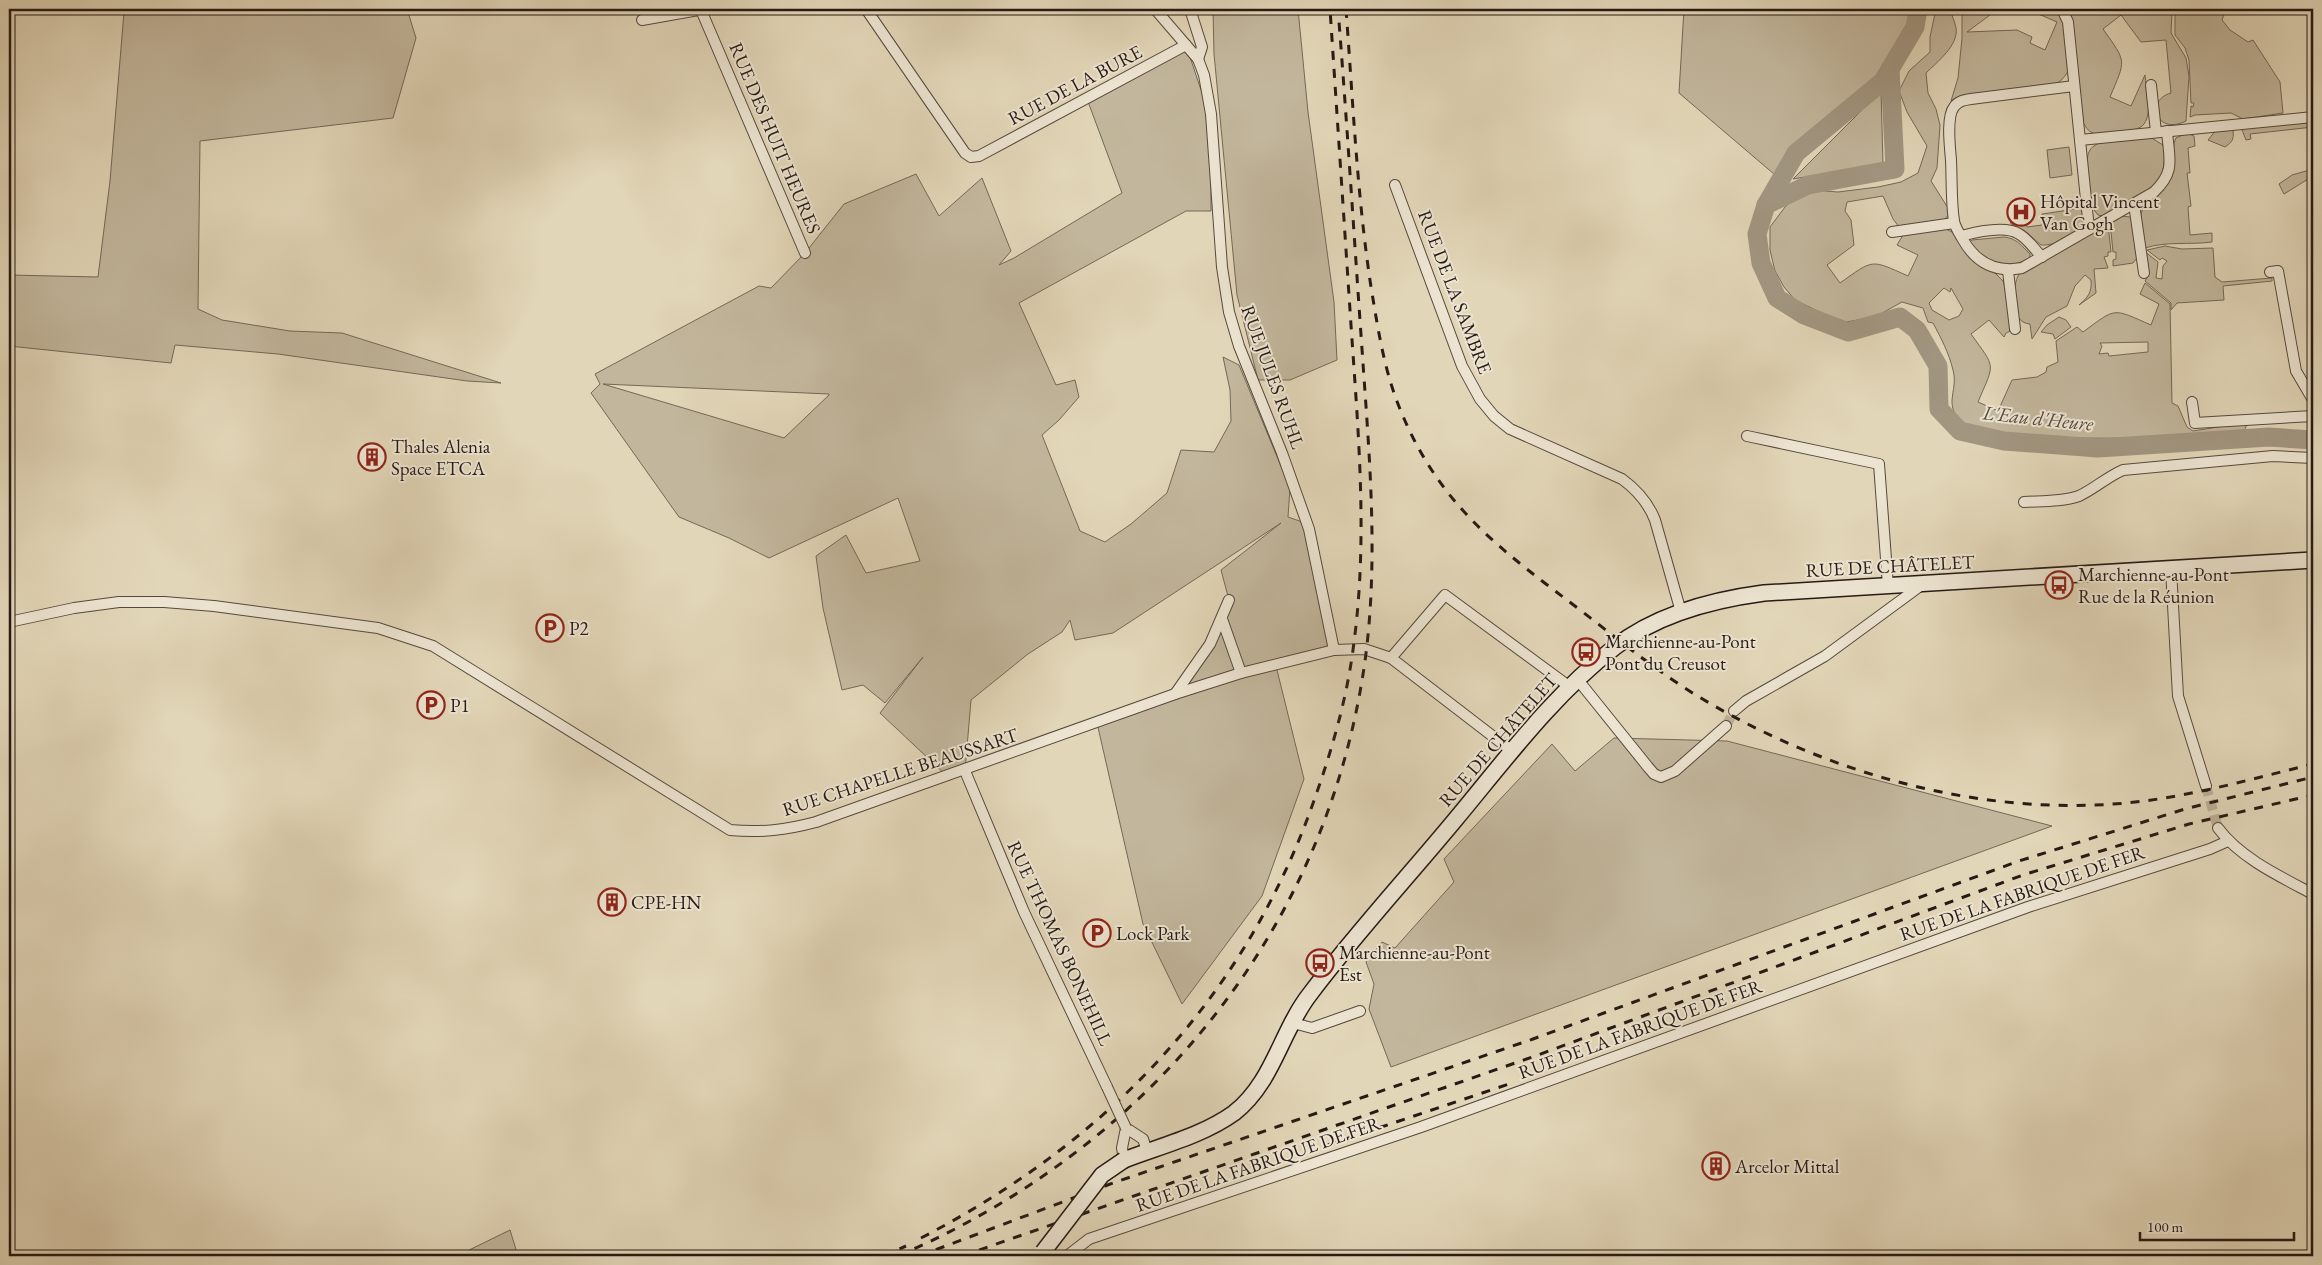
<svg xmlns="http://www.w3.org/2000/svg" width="2322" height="1265" viewBox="0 0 2322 1265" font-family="'EB Garamond',serif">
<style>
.green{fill:#c2b69c;stroke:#746858;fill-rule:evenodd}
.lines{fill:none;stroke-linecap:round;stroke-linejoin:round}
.river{stroke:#a29681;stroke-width:19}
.street-tunnel{stroke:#bcb097;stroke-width:10;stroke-dasharray:10 5;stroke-linecap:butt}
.street-casing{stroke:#55493e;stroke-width:12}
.secondary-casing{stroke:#261a15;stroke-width:18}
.street{stroke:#ece4d1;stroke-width:10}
.secondary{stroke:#ece4d1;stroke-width:15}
.rail{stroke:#261a15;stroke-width:3;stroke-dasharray:9 9;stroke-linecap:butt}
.street-bridge-casing{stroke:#55493e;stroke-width:12;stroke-linecap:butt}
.secondary-bridge-casing{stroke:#261a15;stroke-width:18;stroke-linecap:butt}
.street-bridge{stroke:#ece4d1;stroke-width:10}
.secondary-bridge{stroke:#ece4d1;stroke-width:15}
.labels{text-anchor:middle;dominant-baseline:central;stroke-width:4;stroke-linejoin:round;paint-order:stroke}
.street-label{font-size:19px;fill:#261a15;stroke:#ece4d1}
.poi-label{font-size:19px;fill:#261a15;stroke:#ece4d1;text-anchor:start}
.water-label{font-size:20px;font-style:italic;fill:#584c40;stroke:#ece4d1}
</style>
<rect width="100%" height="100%" fill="#e2d6b8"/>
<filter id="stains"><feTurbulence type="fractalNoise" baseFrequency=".004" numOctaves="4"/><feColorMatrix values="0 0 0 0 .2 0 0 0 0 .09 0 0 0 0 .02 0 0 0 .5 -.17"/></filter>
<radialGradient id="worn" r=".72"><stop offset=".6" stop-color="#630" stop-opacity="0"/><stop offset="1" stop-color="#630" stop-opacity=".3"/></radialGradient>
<g class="green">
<path d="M152,9H407L416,38L393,118L200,141L198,309L222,320L290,331L342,333L501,383L467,381L278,354L175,345L171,363L9,346V275L98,277L110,181L124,12Z"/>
<path d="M1213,9H1298L1308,112L1334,302L1337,360L1290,380H1258L1237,295L1214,54Z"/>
<path d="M1684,9H1918L1883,81L1827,125L1781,180L1679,93Z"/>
<path d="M1936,9H1951C1951,16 1955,21 1956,28C1959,45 1937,62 1926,73L1928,93L1936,109L1940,125L1937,168L1931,181L1948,208L1949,214L1942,223L1899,227L1893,219L1883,196L1847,202L1845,211L1851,220L1854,245L1827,265L1840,283C1874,259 1870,259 1908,276L1918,255L1897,245L1903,235L1946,229L1956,234L1980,265L1995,273L2003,281L2008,297L2010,331L2006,333L2004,337L1989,320L1971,334C1996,369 1995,362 1978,402L1998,411L2012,380L2037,377L2046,372L2047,367L2058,362L2056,341L2077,327L2083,332C2117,307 2112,308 2151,325L2159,304L2140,294L2145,283L2170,304L2172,403L2178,406L2187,427L2193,431L2230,425H2247L2243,432C2157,440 2071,440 1985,434C1970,428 1951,420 1952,400C1953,389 1956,381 1953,370C1949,353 1941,338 1933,323L1928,322L1923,308L1902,302L1875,317L1846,322L1824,314L1795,300L1784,287L1775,271L1770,250V227L1785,207L1798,195L1813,190L1838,192L1878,187L1901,182L1918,173L1927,146L1907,112L1899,91L1909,71L1930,52V37ZM1944,288L1950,292L1951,288L1963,309L1959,316L1949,320L1932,310L1929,303ZM2148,342V352L2109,356L2108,353L2099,354L2102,346L2100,343Z"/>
<path d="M1962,9H1993L1994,12L1967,32L2017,30L2032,37L2030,43L2045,50L2057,22L2027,9L2056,10L2064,21L2068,71C2064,79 2059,83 2050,86L1963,95L1951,101L1958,78L1962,38Z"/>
<path d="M2067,9H2168L2172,11L2171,33L2186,58L2189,76L2186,121C2156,136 2145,100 2171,93L2166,40L2141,42L2121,15L2103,29C2127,63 2126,59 2110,97L2131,106L2145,75C2146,88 2153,112 2144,124C2139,132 2107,135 2097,134C2089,133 2086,128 2083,122L2072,20Z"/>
<path d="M2173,9H2208L2225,12L2222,20L2230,30L2248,42L2253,40L2280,82L2283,113L2243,119L2231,113L2195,115L2190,117L2191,106L2193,107L2194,103H2191L2189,60L2185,48L2175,35V10Z"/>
<path d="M1186,45L1211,120V211H1186L1019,303L1056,385L1075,380L1079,397L1059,420L1042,435L1080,531L1105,542L1131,524L1167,493L1181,450L1214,452L1231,421L1230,390L1223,357L1239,365L1290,488L1288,517L1308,524L1334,650L1276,666L1304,779L1262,896L1182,1004L1143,924L1097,723L1179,693L1229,600L1221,570L1281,523L1113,633L1075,640L1070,620L1062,632L1028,654L971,700L965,771L948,777L880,713L923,657L885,703L863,685L842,690L823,608L816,556L846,535L866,573L920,561L898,498L769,558L729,538L679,517L591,393L600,384L595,374L759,286L771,288L805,253L844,204L916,174L939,216L982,178L1011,251L999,265L1014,258L1122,193L1087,99ZM603,384L829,394V395L784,438Z"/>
<path d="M1881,91L1883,164L1793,179Z"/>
<path d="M2313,120V127L2250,134L2251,139L2246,140L2242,130L2246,126Z"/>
<path d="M2230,128L2233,131C2234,140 2232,142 2225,147L2208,140L2216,130Z"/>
<path d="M2187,133L2194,136L2195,146L2188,148L2190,173H2187L2191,206L2188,207L2190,235L2212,233V242C2189,245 2167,241 2145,248C2143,238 2138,224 2141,214C2144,196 2166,193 2172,176C2176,163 2170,150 2176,138Z"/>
<path d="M2150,137L2163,145C2172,190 2136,197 2103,216L2098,215L2091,206L2087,160C2088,154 2089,149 2094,146C2104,138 2137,139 2150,137Z"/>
<path d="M2069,147L2072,175L2050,178L2047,150Z"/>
<path d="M2313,169V176L2284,194L2279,184L2292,175Z"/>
<path d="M2082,199C2083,207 2085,216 2082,223C2078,236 2054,246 2041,245L2025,231L2011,224L2010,220L2025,218L2027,227L2042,225V214L2076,209V200Z"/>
<path d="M2121,216L2130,217L2133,221L2137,258L2133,263L2113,266V260L2116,259V252H2113L2110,222Z"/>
<path d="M2108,224L2111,252H2108V256L2104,257L2108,268L2094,269L2096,293L2079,305C2088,297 2092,293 2091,280L2085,275L2075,286L2067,306L2046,317L2032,339L2030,324C2009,323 2012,286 2019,274Z"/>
<path d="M2004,237C2016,238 2022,246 2030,254V258C2011,270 1980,265 1970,242L1972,240Z"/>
<path d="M2165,246L2182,249L2213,248L2215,277L2222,282L2272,278V281L2223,286L2224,300L2177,303L2171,310V303L2145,281L2148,276L2144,251L2158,262L2156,278L2162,279L2163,266L2167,261L2162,258L2160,260L2147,250Z"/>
<path d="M2059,317L2066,320L2071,327L2055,339L2053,334L2041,332L2047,325Z"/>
<path d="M1614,738L1727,741L2052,826L1391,1067L1369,1009L1374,984L1366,962L1382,942L1395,948L1454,882L1444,859L1552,744L1575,771Z"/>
<path d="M510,1230L518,1256H457Z"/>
</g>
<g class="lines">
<g class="river">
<path d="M1918,9L1915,27L1883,81L1796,153L1766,205L1757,234L1761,263L1777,298L1804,315L1848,332L1900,317L1917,330L1938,366L1939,409L1960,431L2004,441L2098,448L2269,437L2313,440"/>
<path d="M1766,205L1808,185L1895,169L1890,69"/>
</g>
<g class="street-tunnel">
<path d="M1726,726L1734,711"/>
<path d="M2206,786L2218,828"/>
</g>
<g class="street-casing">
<g id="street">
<path d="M866,9L965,153L971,157L979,156L1186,45"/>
<path d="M1155,9L1198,59L1204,75L1211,114L1222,267L1229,312L1239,346L1282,453L1309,529L1334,650"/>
<path d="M1190,9L1202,47L1198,59"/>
<path d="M2062,9L2068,22L2089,229"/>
<path d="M701,10L805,253"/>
<path d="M642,20L704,9"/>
<path d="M2151,85L2156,132"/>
<path d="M2074,86L1971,99C1964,100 1958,101 1954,107C1946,117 1950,147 1951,160C1952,180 1951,201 1954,221C1955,227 1959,233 1962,238C1975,262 1995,273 2022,268L2154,192C2176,171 2169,159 2167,131"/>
<path d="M2080,140L2313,117"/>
<path d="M1395,185L1462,366L1480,399L1494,416L1510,429L1622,479C1637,490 1648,502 1655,520L1681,612"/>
<path d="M2134,204L2144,273"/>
<path d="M1892,232L1954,223"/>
<path d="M1961,236C1976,232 2005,225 2019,234C2028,239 2035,250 2042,257"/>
<path d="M2008,271L2015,329"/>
<path d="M2270,272L2278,271L2296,371L2313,400"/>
<path d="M2192,402L2195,423L2313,416"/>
<path d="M1747,436L1879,464L1888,586"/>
<path d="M2024,502C2042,501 2062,502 2079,496C2094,489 2107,477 2123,470L2273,456L2313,458"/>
<path d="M2171,569L2178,696L2206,786"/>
<path d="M1222,619L1241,673"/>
<path d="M9,622L74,608L119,602H164L214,606L378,628L433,646L730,830C761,833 786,830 816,822L1175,694L1241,673L1334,650L1364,649L1391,658L1512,751"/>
<path d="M1391,658L1445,595L1570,687"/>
<path d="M1578,680L1648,767L1654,774L1661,777L1675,771L1726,726"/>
<path d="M1175,694L1210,644L1229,600"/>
<path d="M1734,711L1746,701L1825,656L1923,584"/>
<path d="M965,771L1024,912L1107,1087"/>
<path d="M2218,828C2240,858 2281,877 2313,894"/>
<path d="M1293,1023L1312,1028L1360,1011"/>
<path d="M1124,1160L1122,1148L1126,1128L1143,1139L1147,1151"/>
<path d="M1067,1256L1089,1239L1421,1127L2028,907L2210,849L2228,841"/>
</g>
</g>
<g class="secondary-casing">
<path id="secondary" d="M1124,1160C1160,1146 1202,1136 1234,1113C1273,1083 1281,1031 1310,994C1355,934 1407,878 1455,820C1505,760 1553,695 1615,647C1657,614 1711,600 1764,593L2313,560"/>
</g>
<use href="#street" class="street"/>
<use href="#secondary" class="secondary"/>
<g class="rail">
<path d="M1346,9C1353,102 1357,195 1371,287C1378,329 1384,370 1400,409C1440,508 1503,551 1584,613C1619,640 1653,668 1691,692C1818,771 1976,817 2126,803C2190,797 2251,779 2313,764"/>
<path d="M1328,1145L1509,1084"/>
<path d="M921,1238C1110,1140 1248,995 1317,792C1334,743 1348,693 1354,642C1368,537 1358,429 1351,325C1344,220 1337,114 1330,9"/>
<path d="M883,1256L906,1246"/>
<path d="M898,1256C1147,1149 1327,933 1365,661C1379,558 1369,452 1362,349C1354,236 1347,122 1338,9"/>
<path d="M919,1256L1113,1183L1533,1039L2019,861L2185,809L2313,777"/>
<path d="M962,1256L1538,1055L2023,875L2189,824L2313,795"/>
</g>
<g class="street-bridge-casing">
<path id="street-bridge" d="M1107,1087L1126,1128"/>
</g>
<g class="secondary-bridge-casing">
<path id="secondary-bridge" d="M1043,1252L1102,1175L1124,1160"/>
</g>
<use href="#street-bridge" class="street-bridge"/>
<use href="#secondary-bridge" class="secondary-bridge"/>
</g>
<defs>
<g id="hospital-ring" transform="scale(1.4375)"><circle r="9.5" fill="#ece4d1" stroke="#8f2418" stroke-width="1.5"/><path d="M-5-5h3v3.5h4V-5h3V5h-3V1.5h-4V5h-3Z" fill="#8f2418"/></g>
<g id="building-ring" transform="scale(1.4375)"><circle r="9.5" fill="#ece4d1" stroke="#8f2418" stroke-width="1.5"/><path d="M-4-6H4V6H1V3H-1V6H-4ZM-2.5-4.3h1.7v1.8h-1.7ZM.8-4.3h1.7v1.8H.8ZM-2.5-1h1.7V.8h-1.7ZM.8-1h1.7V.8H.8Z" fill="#8f2418"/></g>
<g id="bus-ring" transform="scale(1.4375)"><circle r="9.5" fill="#ece4d1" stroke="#8f2418" stroke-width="1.5"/><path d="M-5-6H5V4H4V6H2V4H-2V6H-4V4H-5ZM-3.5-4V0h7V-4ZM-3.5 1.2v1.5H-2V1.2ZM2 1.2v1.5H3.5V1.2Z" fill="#8f2418"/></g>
<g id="parking-ring" transform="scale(1.4375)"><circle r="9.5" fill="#ece4d1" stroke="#8f2418" stroke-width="1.5"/><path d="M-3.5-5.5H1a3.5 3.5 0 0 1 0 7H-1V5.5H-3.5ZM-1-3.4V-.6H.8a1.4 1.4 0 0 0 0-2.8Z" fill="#8f2418"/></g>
</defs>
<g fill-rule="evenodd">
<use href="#hospital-ring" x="2021" y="212"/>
<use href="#building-ring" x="372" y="457"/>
<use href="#bus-ring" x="2059" y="585"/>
<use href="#parking-ring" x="550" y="628"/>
<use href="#bus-ring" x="1586" y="652"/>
<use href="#parking-ring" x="431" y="705"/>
<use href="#building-ring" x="612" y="902"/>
<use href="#parking-ring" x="1097" y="933"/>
<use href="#bus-ring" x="1320" y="963"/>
<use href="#building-ring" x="1716" y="1166"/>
</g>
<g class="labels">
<g class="street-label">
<text transform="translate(1075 85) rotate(-28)">RUE DE LA BURE</text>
<text transform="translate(775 138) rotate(67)">RUE DES HUIT HEURES</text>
<text transform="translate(1455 292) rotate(69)">RUE DE LA SAMBRE</text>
<text transform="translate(1273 377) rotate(70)">RUE JULES RUHL</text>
<text transform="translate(1890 566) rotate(-3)">RUE DE CHÂTELET</text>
<text transform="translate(1498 740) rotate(-49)">RUE DE CHÂTELET</text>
<text transform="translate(900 772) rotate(-18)">RUE CHAPELLE BEAUSSART</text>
<text transform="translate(2022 893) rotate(-19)">RUE DE LA FABRIQUE DE FER</text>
<text transform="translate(1060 943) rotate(65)">RUE THOMAS BONEHILL</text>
<text transform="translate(1640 1029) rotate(-20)">RUE DE LA FABRIQUE DE FER</text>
<text transform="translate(1258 1164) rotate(-19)">RUE DE LA FABRIQUE DE FER</text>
</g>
<g class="poi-label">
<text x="2040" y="201">Hôpital Vincent<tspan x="2040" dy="22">Van Gogh</tspan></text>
<text x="391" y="446">Thales Alenia<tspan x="391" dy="22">Space ETCA</tspan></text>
<text x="2078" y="574">Marchienne-au-Pont<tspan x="2078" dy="22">Rue de la Réunion</tspan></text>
<text x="569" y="628">P2</text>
<text x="1605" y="641">Marchienne-au-Pont<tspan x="1605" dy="22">Pont du Creusot</tspan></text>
<text x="450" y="705">P1</text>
<text x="631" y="902">CPE-HN</text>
<text x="1116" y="933">Lock Park</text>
<text x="1339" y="952">Marchienne-au-Pont<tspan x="1339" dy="22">Est</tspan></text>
<text x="1735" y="1166">Arcelor Mittal</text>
</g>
<g class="water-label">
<text transform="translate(2038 418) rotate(6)">L'Eau d'Heure</text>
</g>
</g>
<rect width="2322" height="1265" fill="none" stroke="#e2d6b8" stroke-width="30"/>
<rect x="10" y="10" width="2302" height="1245" fill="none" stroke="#261a15" stroke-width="2.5"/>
<rect x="15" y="15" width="2292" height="1235" fill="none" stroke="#261a15"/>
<path d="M2140 1232v8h154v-8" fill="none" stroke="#261a15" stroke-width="2.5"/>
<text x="2147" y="1232" font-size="15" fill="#261a15" stroke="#ece4d1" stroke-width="4" paint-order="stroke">100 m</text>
<rect width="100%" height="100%" filter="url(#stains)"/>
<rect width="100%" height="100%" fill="url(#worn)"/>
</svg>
